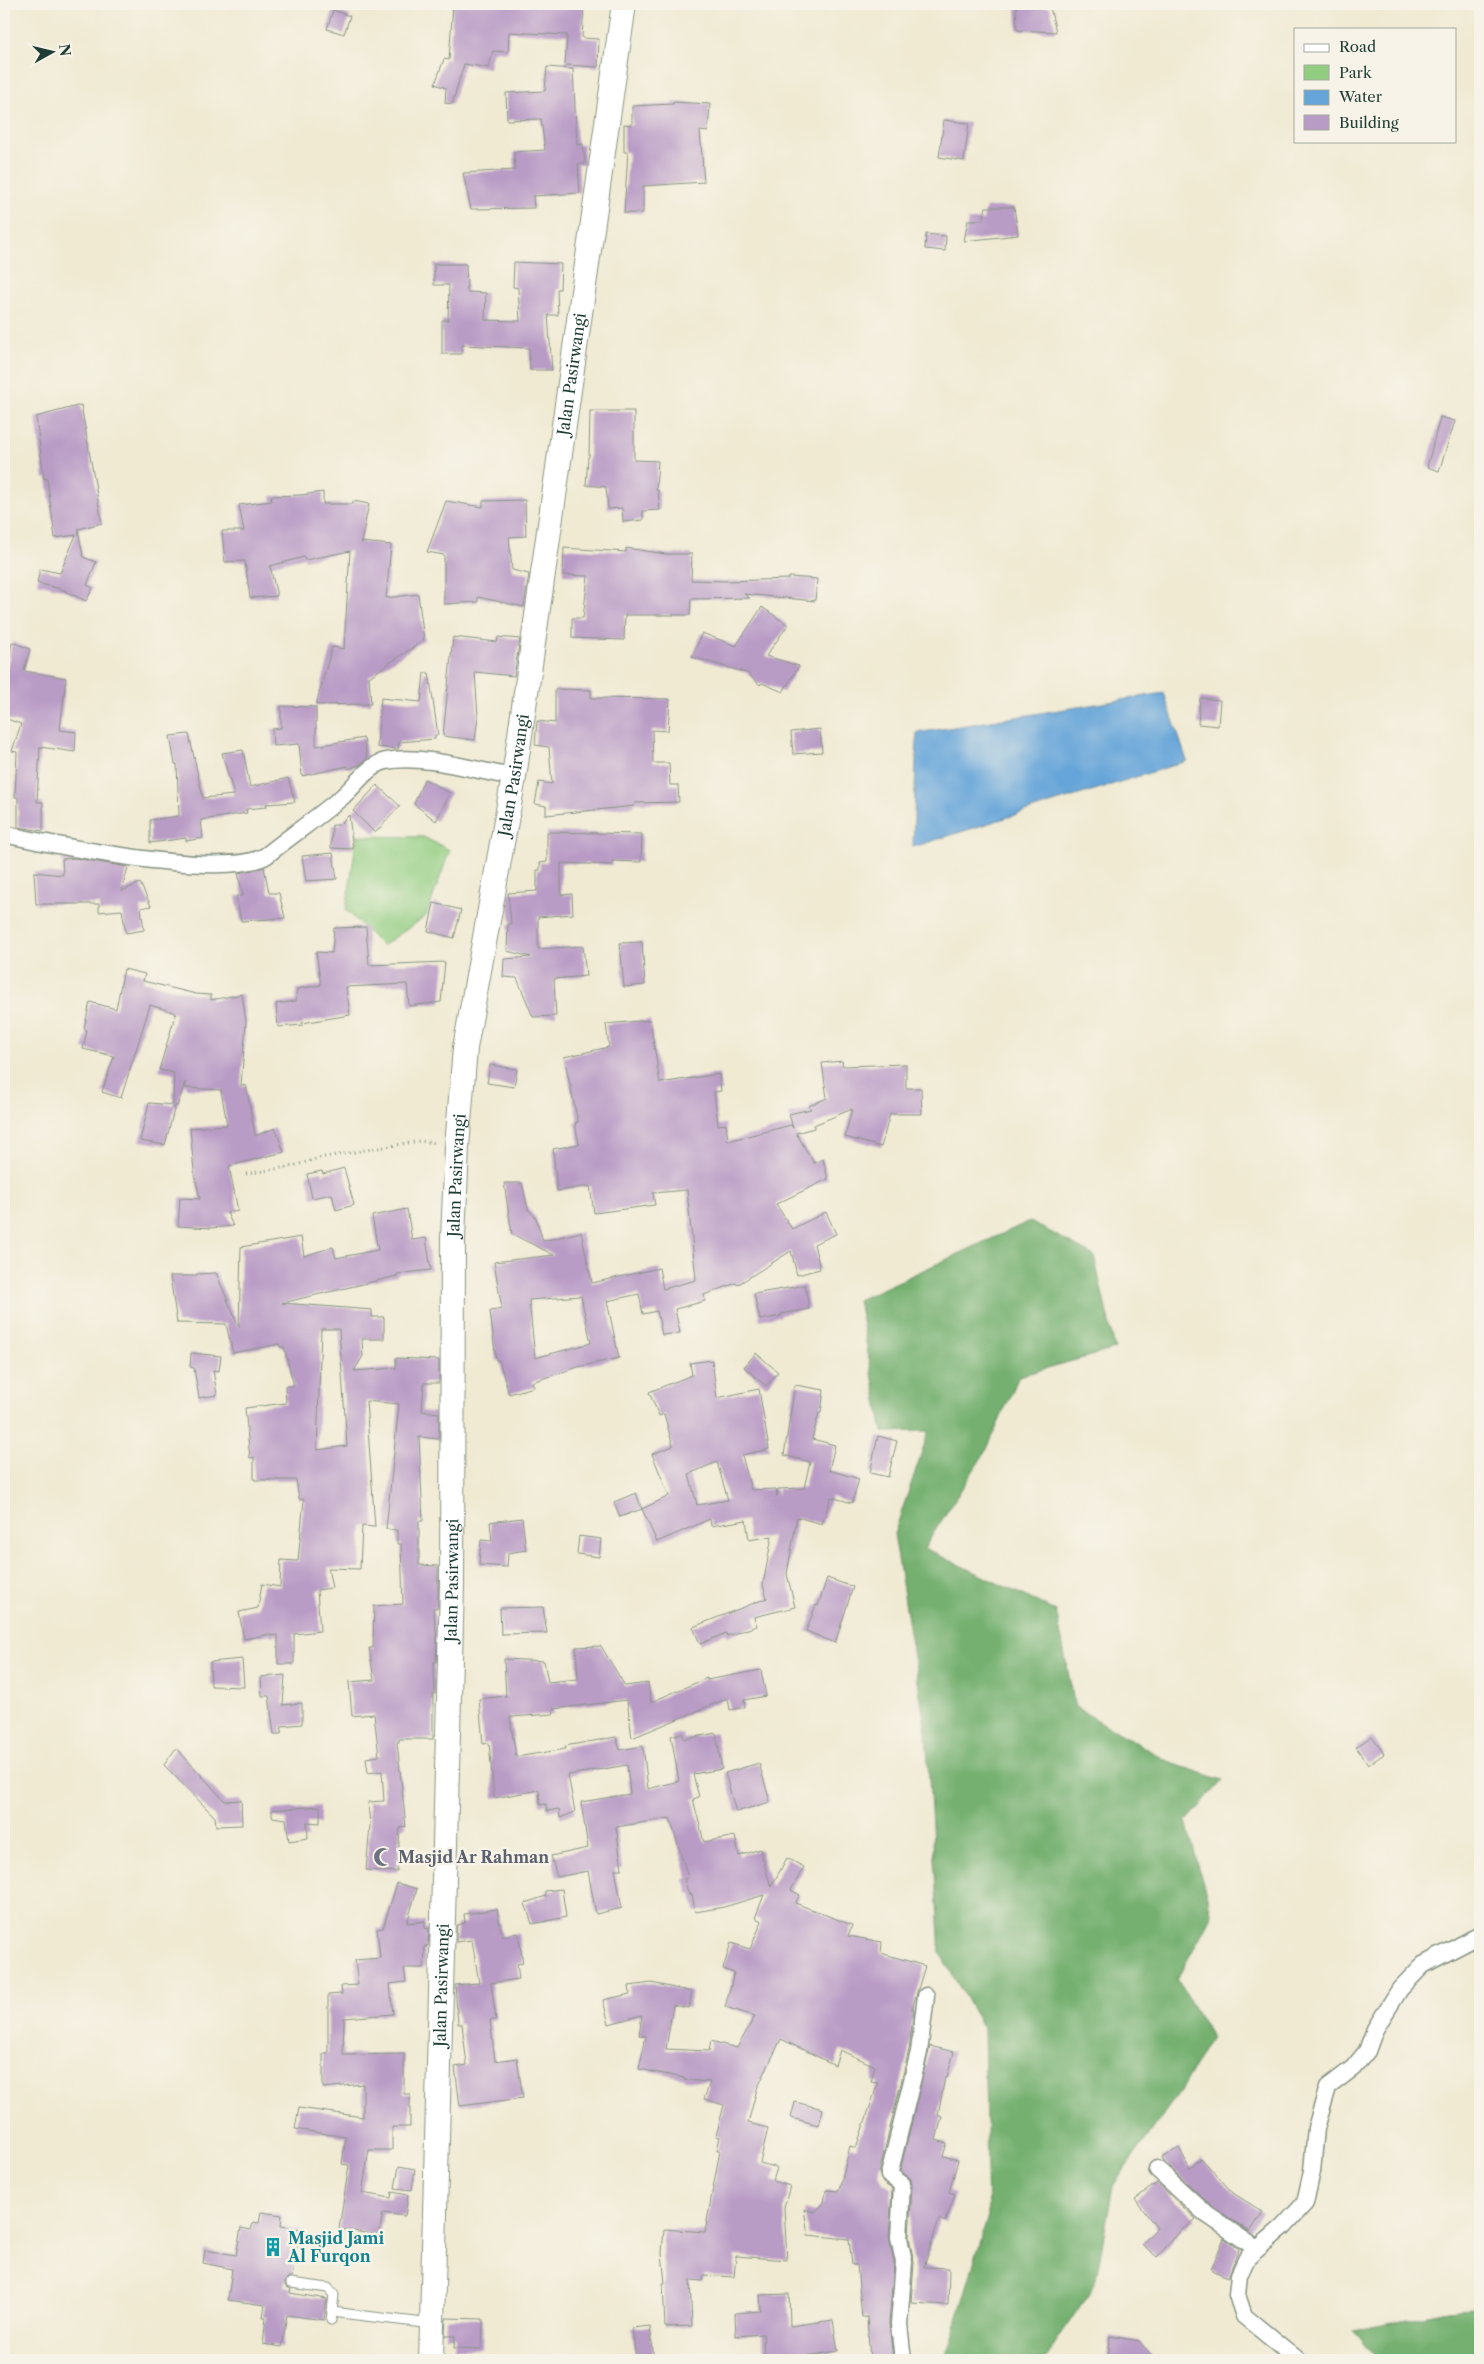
<svg xmlns="http://www.w3.org/2000/svg" width="1484" height="2364" viewBox="0 0 1484 2364" font-family="'Libre Caslon Text',serif">
<style>
.green{fill:#92cd81;stroke:#58855a}
.forest{fill:#75b06f;stroke:#4a7652}
.water{fill:#66a5d9;stroke:#427186}
.building{fill:#b99cc6;fill-rule:evenodd}
.lines{fill:none;stroke-linecap:round;stroke-linejoin:round}
.lane-casing{stroke:#889484;stroke-width:11}
.street-casing{stroke:#889484;stroke-width:19}
.secondary-casing{stroke:#889484;stroke-width:26}
.path{stroke:#889484;stroke-width:3;stroke-dasharray:1 4;stroke-linecap:butt}
.lane{stroke:#fff;stroke-width:9}
.street{stroke:#fff;stroke-width:16}
.secondary{stroke:#fff;stroke-width:24}
.labels{text-anchor:middle;dominant-baseline:central;stroke-width:5;stroke-linejoin:round;paint-order:stroke}
.street-label{font-size:16px;fill:#1f3d34;stroke:#f7f3e8}
.worship-label{font-size:16px;font-weight:bold;fill:#5b616d;stroke:#f7f3e8;text-anchor:start}
.culture-label{font-size:16px;font-weight:bold;fill:#0d838f;stroke:#f7f3e8;text-anchor:start}
</style>
<rect width="100%" height="100%" fill="#f7f3e8"/>
<filter id="ink" filterUnits="userSpaceOnUse"><feTurbulence type="fractalNoise" baseFrequency=".02" numOctaves="2"/><feDisplacementMap in="SourceGraphic" scale="10" xChannelSelector="R" yChannelSelector="G"/><feConvolveMatrix kernelMatrix="1 2 1 2 8 2 1 2 1" color-interpolation-filters="sRGB"/></filter>
<filter id="wash" filterUnits="userSpaceOnUse"><feTurbulence type="fractalNoise" baseFrequency=".0096" numOctaves="4" result="noise"/><feDisplacementMap in="SourceGraphic" scale="20" xChannelSelector="R" yChannelSelector="G"/><feGaussianBlur stdDeviation="1.12" result="paint"/><feColorMatrix in="noise" values="0 0 0 0 0 0 0 0 0 0 0 0 0 0 0 0 0 1.4 0 .05"/><feComposite in="paint" operator="in"/></filter>
<g filter="url(#wash)">
<rect width="100%" height="100%" fill="#f0ead3"/>
<path class="green" d="M357,836L423,837L450,850L426,916L382,946L346,910Z"/>
<g class="forest">
<path d="M1030,1221L1094,1256L1115,1349L1019,1376L987,1449L924,1548L1056,1611L1075,1707L1171,1763L1223,1780L1186,1822L1212,1915L1177,1979L1211,2037L1180,2091L1113,2186L1095,2284L1044,2360H945L988,2216L984,2030L940,1953L926,1731L894,1534L929,1431L883,1432L858,1300Z"/>
<path d="M1480,2308V2360H1378L1353,2330L1448,2311Z"/>
</g>
<path class="water" d="M1164,693L1187,761L913,847L917,733Z"/>
<g id="blocks">
<g class="building">
<path d="M453,4H584L582,38L599,39L598,67L565,65L567,35L509,32L508,52L493,51L489,68L464,64L452,104L445,103L446,88L435,84L444,59L449,60Z"/>
<path d="M1016,4H1030V7H1050L1056,32L1017,30Z"/>
<path d="M333,10L350,16L344,34L327,29Z"/>
<path d="M547,67L573,69L577,145L583,144L585,164H578L580,193L533,196L534,208L471,209L463,173L515,170L514,152L545,150L541,119L507,120L506,93L545,91Z"/>
<path d="M673,102L710,104L708,132L700,131L704,182L643,186V213H624L628,152H624V124L632,125V106L673,104Z"/>
<path d="M944,120L969,123L964,161L939,157Z"/>
<path d="M986,207H1014L1018,235L964,241L968,220H983Z"/>
<path d="M926,234L946,236L945,251L925,249Z"/>
<path d="M514,262L561,264L560,289H557L558,315H548L552,370H530L529,348L462,345V354H442V320H448L449,285H434V264H466L467,292L486,293L485,320L520,321L518,288L513,287Z"/>
<path d="M81,405L102,523L78,529L83,557L96,562L87,585L93,588L86,601L61,589L37,583L40,569L60,573L76,535L55,538L47,478L44,479L36,417Z"/>
<path d="M590,411H634V460L658,461L656,490H658L660,510L643,511V520L623,522L622,508L608,509L606,487L586,485L588,457H589Z"/>
<path d="M1440,417L1455,421L1439,471L1427,467Z"/>
<path d="M323,492V504H353V501L369,504L361,542L391,545L386,598L418,594L424,640L369,677L371,704L316,705L332,647L344,649L350,551L305,560L304,557L270,566L277,596L250,598L245,561L225,562L222,531H244L239,505L272,501L271,496L301,495Z"/>
<path d="M525,500L526,536L509,537L512,570L529,574L524,607L478,597V602L444,604V555L427,552L446,501L483,507V501Z"/>
<path d="M564,548L626,552V548L666,554H692L691,580L727,581L789,579V577L817,579L815,601L744,594L750,598L691,599L690,615H625L624,640L572,638V618H583L588,576L563,575Z"/>
<path d="M762,607L788,625L766,656L799,666L783,692L762,683L760,685L747,673L692,657L702,633L736,646Z"/>
<path d="M453,637L497,642L498,637L520,639L514,676L475,672L478,717L475,740L443,736Z"/>
<path d="M12,642L30,649L24,671L66,678L60,730L76,732L75,752L40,747L37,802H43V831L18,827V797H15L17,752L12,751L21,724L4,718V684Z"/>
<path d="M424,673H429L438,735H435V739L399,742L398,749L377,747L381,698L421,702Z"/>
<path d="M555,689L591,690V698L670,699L668,731L652,730L653,763H669L670,785H678L679,802L634,803L635,806L546,815V806L535,804L539,782L552,784L549,747L535,745L537,721L555,723Z"/>
<path d="M1200,698L1220,700L1218,726L1198,724Z"/>
<path d="M281,706L316,707V746L364,738L367,759L359,765L348,769V766L302,776L299,744L273,746L272,729L281,728Z"/>
<path d="M820,729L822,752L793,754L791,732Z"/>
<path d="M189,734L203,798L234,795L222,753L243,750L250,787L288,778L295,802L266,804L267,807L246,809L247,813L201,820L203,838L186,841V838L150,843V820L179,816L177,764H175L170,736Z"/>
<path d="M424,779L450,793L436,821L414,804Z"/>
<path d="M377,785L400,806L375,833L353,811Z"/>
<path d="M349,815L353,849L331,848L332,825H339Z"/>
<path d="M547,832L642,834L641,862L612,861V865L561,863V895L572,894L573,914L538,917V949L583,946L586,976L554,979L556,1016L533,1017L517,978L503,977L504,959L531,957L507,951L508,924H511L508,893L537,891V870H540V863L547,862Z"/>
<path d="M333,853L337,879L306,881L302,856Z"/>
<path d="M75,858L128,867L122,891L140,883L151,906L141,908L144,930L126,933L122,910L99,912V904H36L34,872L63,875L62,859Z"/>
<path d="M264,867L269,893H279L285,918L241,921L236,896H243L238,873Z"/>
<path d="M434,903L461,910L454,938L428,931Z"/>
<path d="M366,927L369,965L445,962L441,1002L409,1006L407,984L346,987L350,1015L302,1023L303,1025L278,1027L276,1004L296,1001L297,989L321,985L316,952L332,953L334,928Z"/>
<path d="M642,942L645,985L624,987L620,943Z"/>
<path d="M124,969L145,974L143,981L196,994L211,995V1000L242,994L246,1022L241,1086L246,1085L255,1136L275,1128L284,1152L229,1166L238,1211L227,1213L233,1226L211,1228L178,1226L180,1198L200,1199L194,1171L190,1128L227,1125L221,1090L186,1088L185,1082L177,1106H175L165,1145L140,1141L149,1103L173,1105L174,1073L159,1070L176,1013L150,1005L121,1098L102,1092L114,1056L83,1049L87,1030L84,1029L90,1002L116,1009Z"/>
<path d="M650,1020L660,1083L719,1074L721,1091L714,1092L718,1125L726,1124L728,1141L791,1125L793,1128L789,1114L811,1109L809,1106L827,1098L822,1063L842,1061L843,1066L906,1064V1088H921L922,1114H890L881,1147L845,1137L852,1109L814,1125V1128L796,1133L814,1163L823,1159L828,1179L776,1204L792,1229L826,1212L836,1234L814,1244L820,1269L797,1275L791,1251L737,1285L736,1283L704,1295L705,1301L675,1309L680,1333L662,1335L657,1311L643,1314L639,1294L607,1301L619,1358L578,1367L532,1382L534,1387L509,1394L499,1360H496L490,1311L502,1309L494,1262L554,1255L512,1234L504,1183H522L528,1209L536,1218L543,1241L581,1232L592,1283L659,1268L663,1289L696,1280L687,1190L653,1193L655,1205L594,1213L590,1186L557,1191L553,1149L579,1144L575,1123L578,1122L564,1057L609,1047L606,1024ZM581,1296L591,1343L535,1358L529,1300Z"/>
<path d="M490,1065L517,1069L514,1087L487,1083Z"/>
<path d="M344,1168L354,1205L336,1210L332,1194L312,1198L307,1174L322,1171L323,1174Z"/>
<path d="M407,1209L412,1240L426,1238L431,1270L397,1274V1276L282,1303L372,1310V1317H384V1339H362L363,1356L354,1371L396,1368V1358L439,1360V1383H424L422,1411L439,1413V1439L419,1437L423,1521H419V1565L438,1566V1608H433L437,1638L436,1662H434L435,1694H433V1739H399V1742H397L406,1827L400,1828L397,1872L366,1870L370,1826L368,1802L384,1801L382,1771L368,1773L366,1758L379,1756L374,1714L352,1716L349,1682L374,1680L369,1648H373L374,1606L403,1604L401,1544H397V1530L386,1529L399,1404L366,1401L375,1527L362,1526L360,1569L328,1568L332,1588L317,1590L320,1631L294,1634V1664H278V1635L271,1636L270,1634L244,1639L239,1612L258,1608L262,1584L280,1587L281,1560L298,1561L304,1499H299L296,1480H254V1457L250,1458L245,1408L286,1403L285,1386H294L284,1347H280L279,1344L233,1353L226,1324L177,1323L170,1276H196V1274L216,1273L239,1327L241,1247L301,1237L304,1256L333,1247L336,1258L378,1250L372,1216ZM321,1329H339L347,1446L317,1450Z"/>
<path d="M805,1285L809,1309L781,1314V1316L760,1320L754,1294Z"/>
<path d="M191,1353L221,1356L219,1371L213,1370L217,1395L199,1398L194,1368L190,1367Z"/>
<path d="M756,1353L778,1372L766,1386L744,1367Z"/>
<path d="M712,1360L717,1398L759,1389L769,1449L742,1455L751,1490L776,1489L777,1496L778,1489L804,1488L810,1462L784,1455L795,1385L824,1390L821,1413H819L812,1439L835,1445L829,1470L859,1479L852,1503L831,1497L822,1524L797,1517L787,1574L795,1607L754,1617L757,1626L727,1636L726,1633L700,1644L693,1627L767,1598L763,1585L772,1536L749,1540L746,1520L711,1526L710,1519L657,1542L642,1509L669,1496L652,1454L673,1446L664,1414L659,1416L649,1392L692,1375L690,1363ZM717,1462L728,1500L697,1505L689,1474Z"/>
<path d="M878,1436L897,1441L888,1477L870,1473Z"/>
<path d="M636,1493L642,1509L620,1517L614,1502Z"/>
<path d="M522,1518L526,1550L508,1553L507,1567L479,1565L481,1540L492,1541L490,1522Z"/>
<path d="M579,1536L601,1539L599,1557L577,1554Z"/>
<path d="M827,1578L853,1587L835,1643L806,1631L816,1605L818,1606Z"/>
<path d="M543,1607L547,1633L501,1634L500,1608Z"/>
<path d="M601,1646L625,1686L648,1683L651,1702L707,1678V1680L761,1670L766,1696L744,1700L745,1707L730,1710L728,1698L632,1738L627,1700L553,1709L554,1714L510,1717L516,1757L566,1749L565,1746L616,1737L620,1750L643,1746L648,1789L679,1781L671,1736L682,1733L684,1739L716,1733L722,1769L693,1774L699,1797L693,1799L704,1842L735,1836L739,1856L760,1849L771,1887L787,1858L804,1867L791,1890L800,1895L795,1903L852,1925L848,1936L882,1942L881,1953L925,1966L912,2009H914L909,2050L879,2173L883,2183L892,2189L889,2238L894,2263L889,2323L893,2360H870L867,2317H862L857,2265H852L849,2239L808,2235L804,2209L815,2212L824,2203L826,2190L839,2191L850,2146L856,2148L878,2083L871,2082L875,2066L840,2050L835,2065L781,2039L757,2089L748,2123L768,2128L760,2163L777,2168L773,2181L790,2186L784,2207L787,2260L736,2256L734,2277L704,2275L703,2281L690,2280L692,2326L665,2327L663,2283H665L662,2253L664,2229L705,2232L720,2150H717L720,2137L716,2136L724,2105L704,2099L710,2082L684,2080V2078L639,2069L646,2036L639,2035L642,2015L609,2024L603,2000L630,1994L629,1986L652,1983L692,1992L689,2008L673,2005L666,2049L709,2051L711,2041L737,2048L755,2016L725,2007L734,1973L723,1969L731,1943L750,1949L762,1921L755,1918L764,1895L724,1907L695,1912L692,1894L689,1895L684,1879L688,1878L670,1818L616,1827L622,1869H615L622,1908L596,1914L588,1871L557,1877L551,1856L588,1848L581,1802L630,1794L627,1765L568,1775L575,1812L560,1818L559,1809L547,1811L546,1804L540,1805L539,1790L494,1798L489,1743L483,1744L479,1699L506,1696L504,1659L544,1661L548,1682L578,1679L576,1647Z"/>
<path d="M242,1659L244,1687L211,1686L210,1662Z"/>
<path d="M285,1675L283,1705L302,1703V1724L282,1726L281,1734H274L269,1696H262L261,1677Z"/>
<path d="M1372,1736L1384,1754L1368,1765L1356,1747Z"/>
<path d="M176,1748L225,1801L241,1800L242,1825L216,1826L215,1817L164,1765Z"/>
<path d="M759,1763L770,1802L736,1812L725,1773Z"/>
<path d="M320,1806V1823L307,1822L308,1838L289,1841L286,1819L272,1817V1810Z"/>
<path d="M397,1883L417,1889L407,1923L425,1921V1929L429,1928L428,1946H425L424,1968H404L406,1982L390,1984L393,2014L344,2018L343,2055L404,2054V2094H410V2127H392V2150H369L362,2193L391,2198L392,2192L408,2195L405,2216L383,2213L379,2235L339,2229L349,2165L342,2164L346,2137L295,2129L299,2108L363,2117V2084L323,2088V2053H328V1995L342,1994L341,1986L358,1985L355,1960L380,1958L377,1929L383,1928Z"/>
<path d="M562,1889L566,1917L532,1924L525,1903L546,1896L545,1891Z"/>
<path d="M497,1909L502,1936L518,1933L523,1963L517,1964L519,1979L491,1983L496,2020H490L495,2061L517,2058L523,2098L460,2106L455,2067L467,2065L462,2024H458L455,1985L479,1983L472,1940L456,1942L457,1925L465,1923L464,1914Z"/>
<path d="M930,2046L954,2052L947,2077H945L938,2115L942,2117L936,2140L947,2143L943,2156L958,2160L949,2192L955,2194L945,2222L939,2219L924,2267L949,2268L948,2305L911,2303L914,2263L909,2237L912,2185L911,2179L900,2171Z"/>
<path d="M795,2102L823,2109L819,2125L791,2118Z"/>
<path d="M1179,2148L1190,2169L1201,2158L1233,2193L1263,2212L1250,2232L1212,2206L1164,2162L1162,2157Z"/>
<path d="M399,2166L415,2169L412,2190L395,2188Z"/>
<path d="M1157,2183L1196,2219L1186,2228L1184,2227L1157,2257L1142,2244L1157,2228L1135,2199Z"/>
<path d="M261,2212L282,2215L281,2226L300,2229L292,2277H288L285,2282V2286L291,2289L290,2293L327,2299L324,2320L287,2315L282,2347L263,2344L266,2317H263L265,2305L228,2300L232,2269L203,2263L205,2250L236,2255L241,2228L251,2230L253,2222L259,2223Z"/>
<path d="M1224,2238L1239,2249L1228,2277L1211,2270Z"/>
<path d="M789,2294L790,2326L833,2320L838,2351L807,2356L764,2358L763,2334L736,2336L735,2313L761,2311L760,2295Z"/>
<path d="M446,2318L483,2319L482,2349L454,2348L455,2336H445Z"/>
<path d="M650,2326L654,2359L636,2360L632,2328Z"/>
<path d="M1110,2336L1139,2341L1156,2360H1108Z"/>
</g>
</g>
</g>
<g filter="url(#ink)">
<use href="#blocks" fill-opacity="0" stroke="#889484" stroke-width="1"/>
<g class="lines">
<g class="lane-casing">
<g id="lane">
<path d="M291,2283L328,2288L334,2295L331,2320"/>
<path d="M332,2312L432,2324"/>
</g>
</g>
<g class="street-casing">
<g id="street">
<path d="M4,834C53,845 228,881 267,855C292,835 318,817 342,797C356,785 368,765 386,761C424,754 476,771 514,777"/>
<path d="M1157,2169L1206,2214L1257,2249"/>
<path d="M903,2360L899,2324L904,2262L899,2238L902,2184L889,2175L919,2052L926,1996"/>
<path d="M1298,2360L1244,2316L1237,2295L1239,2275L1247,2258L1283,2227L1305,2203L1312,2171L1316,2128L1328,2087L1353,2068L1367,2051L1375,2029L1400,1989L1423,1965L1480,1935"/>
</g>
</g>
<g class="secondary-casing">
<g id="secondary">
<path id="s1" d="M431,2360L452,1585L453,1238L457,1147L465,1048L514,777L624,4"/>
</g>
</g>
<path class="path" d="M246,1174L293,1166L319,1158L420,1141L436,1143"/>
<use href="#lane" class="lane"/>
<use href="#street" class="street"/>
<use href="#secondary" class="secondary"/>
</g>
</g>
<defs>
<g id="mosque-bare" transform="scale(1.5)"><path d="M3.5-4.9A6 6 0 1 0 3.5 4.9A5 5 0 1 1 3.5-4.9Z" fill="#6b7280" stroke="#f7f3e8" stroke-width="2.5" paint-order="stroke"/></g>
<g id="building-bare" transform="scale(1.5)"><path d="M-4-6H4V6H1V3H-1V6H-4ZM-2.5-4.3h1.7v1.8h-1.7ZM.8-4.3h1.7v1.8H.8ZM-2.5-1h1.7V.8h-1.7ZM.8-1h1.7V.8H.8Z" fill="#0f9aa8" stroke="#f7f3e8" stroke-width="2.5" paint-order="stroke"/></g>
</defs>
<g fill-rule="evenodd">
<use href="#mosque-bare" x="383" y="1857"/>
<use href="#building-bare" x="273" y="2247"/>
</g>
<g class="labels">
<g class="street-label">
<text stroke="none"><textPath href="#s1" startOffset="1995">Jalan Pasirwangi</textPath></text>
<text stroke="none"><textPath href="#s1" startOffset="1590">Jalan Pasirwangi</textPath></text>
<text stroke="none"><textPath href="#s1" startOffset="1185">Jalan Pasirwangi</textPath></text>
<text stroke="none"><textPath href="#s1" startOffset="780">Jalan Pasirwangi</textPath></text>
<text stroke="none"><textPath href="#s1" startOffset="375">Jalan Pasirwangi</textPath></text>
</g>
<g class="worship-label">
<text x="398" y="1857">Masjid Ar Rahman</text>
</g>
<g class="culture-label">
<text x="288" y="2238">Masjid Jami<tspan x="288" dy="18">Al Furqon</tspan></text>
</g>
</g>
<rect width="1484" height="2364" fill="none" stroke="#f7f3e8" stroke-width="20"/>
<rect x="1294" y="28" width="162" height="115" fill="#f7f3e8" stroke="#a1aaa0"/>
<rect x="1304" y="44" width="25" height="8" fill="#ffffff" stroke="#a1aaa0"/>
<text x="1339" y="52" font-size="15" fill="#1f3d34">Road</text>
<rect x="1304" y="65" width="25" height="15" fill="#92cd81" stroke="#a1aaa0"/>
<text x="1339" y="78" font-size="15" fill="#1f3d34">Park</text>
<rect x="1304" y="90" width="25" height="15" fill="#66a5d9" stroke="#a1aaa0"/>
<text x="1339" y="102" font-size="15" fill="#1f3d34">Water</text>
<rect x="1304" y="115" width="25" height="15" fill="#b99cc6" stroke="#a1aaa0"/>
<text x="1339" y="128" font-size="15" fill="#1f3d34">Building</text>
<g transform="translate(52 52) rotate(82)" stroke="#f7f3e8" stroke-width="4" paint-order="stroke">
<path d="M0-4L9 19L0 12L-9 19Z" fill="#1f3d34"/>
<text y="-8" font-size="14" font-weight="bold" text-anchor="middle" fill="#1f3d34">N</text>
</g>
</svg>
